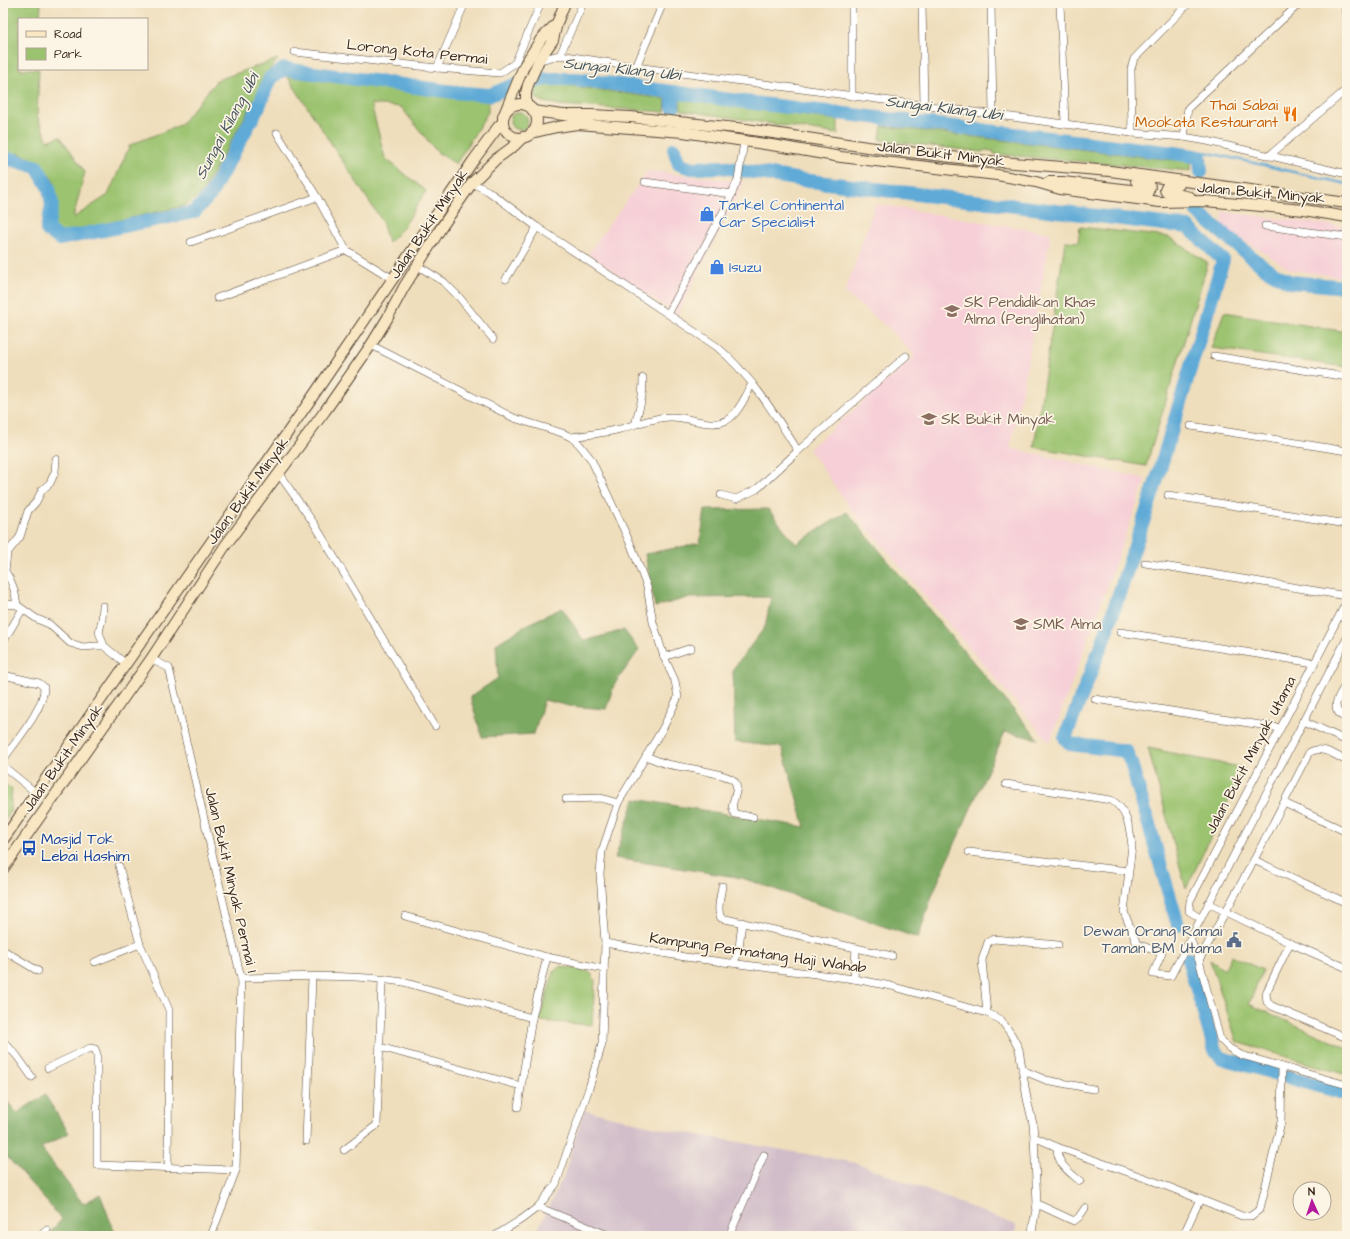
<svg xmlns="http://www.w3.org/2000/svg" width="1350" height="1239" viewBox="0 0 1350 1239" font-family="'Architects Daughter',sans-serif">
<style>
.built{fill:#f6cfd7}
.industrial{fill:#d1bdc9}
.green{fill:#9bc36f;stroke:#6b7646}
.forest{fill:#7ca962;stroke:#5c6a40}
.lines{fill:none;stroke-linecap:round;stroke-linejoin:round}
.stream{stroke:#5faad7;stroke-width:2.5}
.river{stroke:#5faad7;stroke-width:14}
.minor-casing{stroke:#564536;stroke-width:8}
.secondary-casing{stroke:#564536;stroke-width:12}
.minor{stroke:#fff;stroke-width:7}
.secondary{stroke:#f9e7c3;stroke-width:10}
.labels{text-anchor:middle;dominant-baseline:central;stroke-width:3.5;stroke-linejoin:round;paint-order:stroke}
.street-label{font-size:15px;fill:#3b2a1e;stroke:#fcf5e5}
.food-label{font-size:15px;fill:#c56008;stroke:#fcf5e5;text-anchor:end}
.shop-label{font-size:15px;fill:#366cbe;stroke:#fcf5e5;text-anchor:start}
.education-label{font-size:15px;fill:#785e54;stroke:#fcf5e5;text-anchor:start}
.transit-label{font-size:15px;fill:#164399;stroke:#fcf5e5;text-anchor:start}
.service-label{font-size:15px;fill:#4e5e75;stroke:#fcf5e5;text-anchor:end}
.water-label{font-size:16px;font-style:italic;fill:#48575f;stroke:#fcf5e5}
</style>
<rect width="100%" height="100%" fill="#fcf5e5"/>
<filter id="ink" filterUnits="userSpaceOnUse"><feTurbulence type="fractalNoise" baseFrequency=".025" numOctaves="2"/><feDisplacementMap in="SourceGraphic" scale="8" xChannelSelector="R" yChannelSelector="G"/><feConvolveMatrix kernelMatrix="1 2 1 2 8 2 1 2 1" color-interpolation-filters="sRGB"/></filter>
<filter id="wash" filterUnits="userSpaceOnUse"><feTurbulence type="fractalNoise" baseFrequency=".012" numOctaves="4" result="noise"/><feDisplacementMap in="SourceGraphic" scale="16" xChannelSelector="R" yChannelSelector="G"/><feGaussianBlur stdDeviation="0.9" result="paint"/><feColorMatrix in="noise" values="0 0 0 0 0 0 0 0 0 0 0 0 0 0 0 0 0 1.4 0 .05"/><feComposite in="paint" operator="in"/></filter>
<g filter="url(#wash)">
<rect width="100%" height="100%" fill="#efdebc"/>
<g class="built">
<path d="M648,171L744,182L677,315L588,254Z"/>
<path d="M875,204L1051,233L1022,391L1010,448L1146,479L1050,743L847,504L809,449L915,356L890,329L845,293Z"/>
<path d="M1223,212L1347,227V278L1291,270L1222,226Z"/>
</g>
<path class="industrial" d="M584,1110L664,1129L857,1163L1016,1225V1236H535L564,1175Z"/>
<g class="green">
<path d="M3,3H41L40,19H19V69H39L37,116L48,141L60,136L85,172L73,218L108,195L130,145L180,125L217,80L278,59L262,80L256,97L201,194L184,206L64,233L56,230L53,226L57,202L54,181L37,161L18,153L3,156Z"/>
<path d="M287,76L488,101V112L456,164L437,152L401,107L371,104L385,158L426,191L403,228L388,243L382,221Z"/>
<path d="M550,83L666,99L665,112L560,105L543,102L535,97V89Z"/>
<path d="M680,99L838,120V134L681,110Z"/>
<circle cx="519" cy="121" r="9"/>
<path d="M882,126L1163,159L1191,161V171L994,154L993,151L985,150L982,152L880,140Z"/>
<path d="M1080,227L1169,237L1208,263L1146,466L1034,447L1065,241L1078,242Z"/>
<path d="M1224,312L1347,332V367L1211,348Z"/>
<path d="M1148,748L1244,768L1186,889Z"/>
<path d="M3,783L12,789L10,812L3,822Z"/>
<path d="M1231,956L1263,970L1249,1004L1347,1048V1075L1237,1042L1210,960L1224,970Z"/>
<path d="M561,966L590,972L595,980L592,1025L539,1021L554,971Z"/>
</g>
<g class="forest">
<path d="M768,509L796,544L847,512L1038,739L1005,732L933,893L918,938L742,878L615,858L635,799L805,827L782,747L735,742L733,669L765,627L771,597L687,598L655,607L645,554L700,543L705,510Z"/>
<path d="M562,608L584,641L624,630L639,650L614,685L606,709L569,706L544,700L534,734L482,737L470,697L498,678L496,644L530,623Z"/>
<path d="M45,1095L69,1133L41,1148L83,1204L100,1194L116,1236H47L62,1219L3,1152V1101L5,1099L17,1113Z"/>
</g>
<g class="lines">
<path class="stream" d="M1200,157L1202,154L1205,152L1347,184"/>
<g class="river">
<path d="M673,92V107"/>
<path d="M674,149L679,164L692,168L722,167L802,180L1188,227L1223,260L1153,492L1105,636L1065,738L1070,744L1126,751L1131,763L1178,925"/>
<path d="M3,161L11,159L37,167L49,188L52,205L47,230L60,239L194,212L210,195L259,106L270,78L284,69L454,92L490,95L514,85L547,79H576L745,102L1174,153L1200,157L1201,172"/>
<path d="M1197,212L1266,269L1290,282L1347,287"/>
<path d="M1188,959L1215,1051L1222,1058L1347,1094"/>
</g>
</g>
</g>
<g filter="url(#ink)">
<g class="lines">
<g class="minor-casing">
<g id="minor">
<path d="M852,3V96"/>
<path d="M922,3L924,105"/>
<path d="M991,3L993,114"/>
<path d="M1060,3L1065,124"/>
<path d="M1345,11L1347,13"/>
<path d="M295,52L437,68L500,73L515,63L541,3"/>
<path d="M560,55L583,3"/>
<path d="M539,60L560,55L636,67L1132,133L1184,137L1207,141L1347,174"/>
<path d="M636,67L663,3"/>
<path d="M437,68L465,3"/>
<path d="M277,133L317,197L346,250L393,279"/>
<path d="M1132,133L1131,69L1134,59L1189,3"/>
<path d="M1184,137L1188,108L1300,3"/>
<path d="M1269,156L1347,89"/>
<path d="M645,182L732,194"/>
<path d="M472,183L488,191L537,227L716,346C751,375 774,413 798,451"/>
<path d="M1265,226L1347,237"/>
<path d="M191,242L317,197"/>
<path d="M418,266L444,282L459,297L493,339"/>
<path d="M506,279L537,227"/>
<path d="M217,298L346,250"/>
<path d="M668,314L727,205L738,179L744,142"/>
<path d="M371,345L514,418L562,433L571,437L579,444L591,459L631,545L647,587L653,622L664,657L675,681L678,697L663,728L618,803L602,851L600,874L605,943L602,1044L589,1088L556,1184L538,1207L522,1219L495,1236"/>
<path d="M1214,356L1347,377"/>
<path d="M636,424C636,416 640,409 641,401C643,393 643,386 643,378"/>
<path d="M1191,426L1347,451"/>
<path d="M571,437C587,435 604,433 620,429C634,425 655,417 670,417C688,416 710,429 727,420C737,415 748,393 752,383"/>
<path d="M56,459L55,472L50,483L42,490L36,502L28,511L20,537L7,553L5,571C13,582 15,592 17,605L37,619L49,624L70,643L83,647L96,646H104"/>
<path d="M279,474L315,525L435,726"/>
<path d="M721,495L736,499L757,489L798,451L906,356"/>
<path d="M1168,495L1347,524"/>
<path d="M1145,563L1347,596"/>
<path d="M3,604L17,605"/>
<path d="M103,606L102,620L99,632L104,646L125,663"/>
<path d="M1120,632L1314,663"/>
<path d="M3,642L22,610"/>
<path d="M664,657L691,648"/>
<path d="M151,659L169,668L241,978L236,1170L211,1236"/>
<path d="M3,675L39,683L44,687C45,708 15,742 3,760"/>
<path d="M1347,682C1339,696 1327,709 1347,719"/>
<path d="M1095,699L1280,728"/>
<path d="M1304,721L1347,741"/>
<path d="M646,756C653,759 660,762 667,764C679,767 730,773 735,782C741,793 727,803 735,814L753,817"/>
<path d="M3,766L35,792"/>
<path d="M1006,784L1111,800C1127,808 1130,829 1132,846L1124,912L1137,944L1162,953L1153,974L1171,976L1347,638"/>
<path d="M566,799L601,798L618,803"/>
<path d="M1284,803L1347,832"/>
<path d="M969,852L1128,871"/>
<path d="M1254,860L1347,903"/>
<path d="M119,866L140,944L169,1010L168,1168"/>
<path d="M722,886C721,895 716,910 721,918L892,956"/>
<path d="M1208,903L1290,943L1347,968"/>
<path d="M405,916L547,957L604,969"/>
<path d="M1200,918L1189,911L1190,901L1347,601"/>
<path d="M1190,939L1199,960L1220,1039L1229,1048L1241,1055L1347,1085"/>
<path d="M605,943L685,957L854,979L891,986L987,1013"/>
<path d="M1290,943L1266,993L1267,1002L1272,1006L1347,1038"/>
<path d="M3,950L38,971"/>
<path d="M1199,960L1254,860L1310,752C1322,745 1336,756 1347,761"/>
<path d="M95,962L140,944"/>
<path d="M734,963L739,948L742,922"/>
<path d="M241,978C295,977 350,973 403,982L532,1018"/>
<path d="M854,979L856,948"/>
<path d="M3,1041L17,1056L32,1077"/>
<path d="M380,1047L521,1086"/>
<path d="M48,1068L90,1048L95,1049L97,1054V1165L236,1170"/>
<path d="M1022,1070L1046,1080L1093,1089"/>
<path d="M518,1107L532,1018L547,957"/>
<path d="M1034,1137L1057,1147L1156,1182L1242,1216H1251L1260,1209L1281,1122L1282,1067"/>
<path d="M306,1141L312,977"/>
<path d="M1057,1147C1057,1164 1068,1171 1080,1181"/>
<path d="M344,1150L377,1125L382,980"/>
<path d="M1037,1204L1074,1221L1079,1217L1085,1208"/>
<path d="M538,1207L610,1236"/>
<path d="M40,1236L47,1230"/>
<path d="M729,1236L764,1155"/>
<path d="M1035,1236L1032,1231L1037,1204L1034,1137L1033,1124L1027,1099L1019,1049L1011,1034L1001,1020L987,1013L982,960L988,942L994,939L1058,945"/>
<path d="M1183,1236L1200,1199"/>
</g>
</g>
<g class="secondary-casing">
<g id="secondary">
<circle cx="520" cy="121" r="17"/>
<path d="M526,105V93L528,85L539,60L553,40L557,23L565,3"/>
<path d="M533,111L563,115H591L630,117L746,129L867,147L977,160L1110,171L1347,203"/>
<path d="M503,117L524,66L541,39L557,23"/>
<path d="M531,133L557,127L577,124L683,132L778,146L841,157L997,175L1036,182L1060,189L1160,202L1205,201L1304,210L1347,217"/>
<path d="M1049,182H1063L1148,192L1150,187L1149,183L1136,181"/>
<path d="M1179,185L1167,186L1165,190L1166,192L1190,197"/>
<path d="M3,840L311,399L473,161L498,127L503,122"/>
<path d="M3,869L151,659L225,546L325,411L371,345L387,319L404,287L441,228L472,183L496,159L514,146L523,137"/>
</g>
</g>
<use href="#minor" class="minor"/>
<use href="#secondary" class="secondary"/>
</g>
</g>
<defs>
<g id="restaurant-bare" transform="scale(1.2)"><path d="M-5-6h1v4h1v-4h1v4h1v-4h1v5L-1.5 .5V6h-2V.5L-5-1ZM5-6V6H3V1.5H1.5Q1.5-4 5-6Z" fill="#e8710a" stroke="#fcf5e5" stroke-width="2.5" paint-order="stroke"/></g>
<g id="shop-bare" transform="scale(1.2)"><path d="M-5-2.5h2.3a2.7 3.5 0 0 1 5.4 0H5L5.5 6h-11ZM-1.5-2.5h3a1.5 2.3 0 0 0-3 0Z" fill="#3f7fe0" stroke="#fcf5e5" stroke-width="2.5" paint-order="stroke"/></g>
<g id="school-bare" transform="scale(1.2)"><path d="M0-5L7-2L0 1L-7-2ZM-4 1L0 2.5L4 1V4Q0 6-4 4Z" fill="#8d6e63" stroke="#fcf5e5" stroke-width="2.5" paint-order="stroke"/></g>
<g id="bus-bare" transform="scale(1.2)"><path d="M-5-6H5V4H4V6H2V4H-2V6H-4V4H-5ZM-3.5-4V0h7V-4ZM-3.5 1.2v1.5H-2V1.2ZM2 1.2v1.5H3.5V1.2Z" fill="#1a4fb4" stroke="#fcf5e5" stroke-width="2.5" paint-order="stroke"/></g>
<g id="civic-bare" transform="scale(1.2)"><path d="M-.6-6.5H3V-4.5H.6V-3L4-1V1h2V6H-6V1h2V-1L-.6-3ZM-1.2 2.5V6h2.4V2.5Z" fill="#5c6f8a" stroke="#fcf5e5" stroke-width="2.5" paint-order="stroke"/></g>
</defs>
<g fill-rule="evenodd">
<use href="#restaurant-bare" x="1290" y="114"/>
<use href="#shop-bare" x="707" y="214"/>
<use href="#shop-bare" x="717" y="267"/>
<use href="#school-bare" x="952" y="311"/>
<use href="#school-bare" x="929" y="419"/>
<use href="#school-bare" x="1021" y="624"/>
<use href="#bus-bare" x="29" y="848"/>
<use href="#civic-bare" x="1234" y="940"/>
</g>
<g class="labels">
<g class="street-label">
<text transform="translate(417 52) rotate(6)">Lorong Kota Permai</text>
<text transform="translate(941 154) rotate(7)">Jalan Bukit Minyak</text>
<text transform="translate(1261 193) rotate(5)">Jalan Bukit Minyak</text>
<text transform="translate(429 224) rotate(-56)">Jalan Bukit Minyak</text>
<text transform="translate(248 491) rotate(-54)">Jalan Bukit Minyak</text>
<text transform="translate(1251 755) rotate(-62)">Jalan Bukit Minyak Utama</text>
<text transform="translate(63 758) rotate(-55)">Jalan Bukit Minyak</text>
<text transform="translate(231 880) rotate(77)">Jalan Bukit Minyak Permai 1</text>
<text transform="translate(758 953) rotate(8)">Kampung Permatang Haji Wahab</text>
</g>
<g class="food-label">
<text x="1278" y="105">Thai Sabai<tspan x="1278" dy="17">Mookata Restaurant</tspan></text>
</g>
<g class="shop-label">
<text x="719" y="205">Tarkel Continental<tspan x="719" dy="17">Car Specialist</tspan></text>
<text x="729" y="267">Isuzu</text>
</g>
<g class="education-label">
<text x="964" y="302">SK Pendidikan Khas<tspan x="964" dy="17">Alma (Penglihatan)</tspan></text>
<text x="941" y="419">SK Bukit Minyak</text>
<text x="1033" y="624">SMK Alma</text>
</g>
<g class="transit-label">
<text x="41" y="839">Masjid Tok<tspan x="41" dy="17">Lebai Hashim</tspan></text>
</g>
<g class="service-label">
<text x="1222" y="931">Dewan Orang Ramai<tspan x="1222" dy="17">Taman BM Utama</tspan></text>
</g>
<g class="water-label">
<text transform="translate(622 69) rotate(6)">Sungai Kilang Ubi</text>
<text transform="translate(944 108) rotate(7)">Sungai Kilang Ubi</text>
<text transform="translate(227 126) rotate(-62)">Sungai Kilang Ubi</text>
</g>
</g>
<rect width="1350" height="1239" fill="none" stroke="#fcf5e5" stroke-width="16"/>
<rect x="18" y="18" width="130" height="52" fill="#fcf5e5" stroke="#afa495"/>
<rect x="26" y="31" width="20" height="6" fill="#f9e7c3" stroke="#afa495"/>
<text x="54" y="38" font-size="12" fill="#3b2a1e">Road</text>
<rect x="26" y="48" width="20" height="12" fill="#9bc36f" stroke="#afa495"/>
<text x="54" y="58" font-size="12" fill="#3b2a1e">Park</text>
<g transform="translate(1312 1201) rotate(357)"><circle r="19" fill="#fcf5e5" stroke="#afa495"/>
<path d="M0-3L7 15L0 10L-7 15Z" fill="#b5179e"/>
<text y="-6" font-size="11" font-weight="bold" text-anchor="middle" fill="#3b2a1e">N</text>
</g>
</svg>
